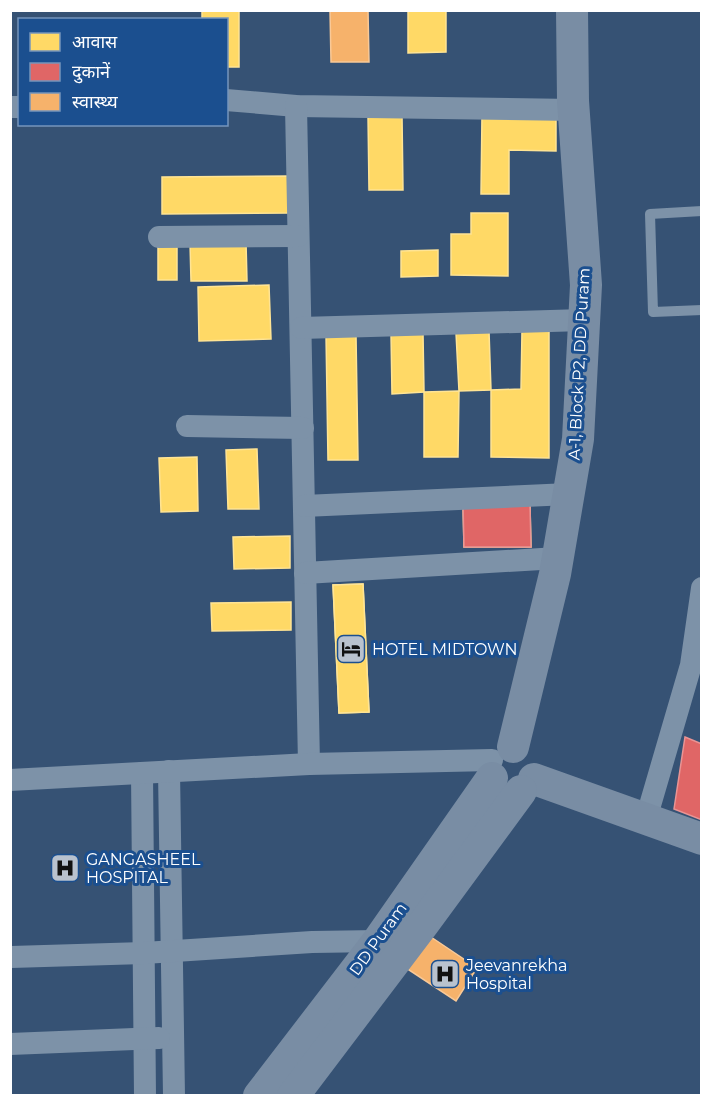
<svg xmlns="http://www.w3.org/2000/svg" width="712" height="1106" viewBox="0 0 712 1106" font-family="Montserrat,'Noto Sans Devanagari',sans-serif">
<style>
.homes{fill:#ffd966;stroke:#ffe494;stroke-width:1.5}
.shops{fill:#e06666;stroke:#e99494;stroke-width:1.5}
.health{fill:#f6b26b;stroke:#f9c997;stroke-width:1.5}
.lines{fill:none;stroke-linecap:round;stroke-linejoin:round}
.lane{stroke:#7d92a8;stroke-width:10}
.street{stroke:#7d92a8;stroke-width:22}
.secondary{stroke:#798da4;stroke-width:32}
.labels{text-anchor:middle;dominant-baseline:central;stroke-width:6;stroke-linejoin:round;paint-order:stroke}
.street-label{font-size:16px;fill:#fff;stroke:#1b4f8f}
.poi-label{font-size:16px;fill:#fff;stroke:#1b4f8f;text-anchor:start}
</style>
<rect width="100%" height="100%" fill="#365274"/>
<g class="homes">
<path d="M202,10H239V67H226V20H202Z"/>
<path d="M408,10H446V52L408,53Z"/>
<path d="M402,115L403,190H369L368,116Z"/>
<path d="M482,115L556,116V151L509,150V194H481Z"/>
<path d="M288,176V213L162,214V177Z"/>
<path d="M471,213H508V276L451,275V234H471Z"/>
<rect x="158" y="242" width="19" height="38"/>
<path d="M246,242L247,281H191L190,243Z"/>
<path d="M438,250V276L401,277V251Z"/>
<path d="M269,285L271,339L199,341L198,287Z"/>
<path d="M489,331L491,390L459,391L456,333Z"/>
<path d="M522,331H549V458L491,457V390L521,389Z"/>
<path d="M423,333L424,392L392,394L391,334Z"/>
<path d="M326,335H356L358,460H328Z"/>
<path d="M459,391L458,457H424V392Z"/>
<path d="M257,449L259,509H228L226,450Z"/>
<path d="M197,457L198,511L161,512L159,458Z"/>
<path d="M463,505H530L531,547H464Z"/>
<path d="M290,536V568L234,569L233,537Z"/>
<path d="M363,584L369,712L339,713L333,585Z"/>
<path d="M363,584L369,712L339,713L333,585Z"/>
<path d="M291,602V630L212,631L211,603Z"/>
</g>
<g class="shops">
<path d="M463,505H530L531,547H464Z"/>
<path d="M685,737L702,744V820L674,809Z"/>
</g>
<g class="health">
<path d="M330,10H368L369,62H331Z"/>
<path d="M425,933L477,968L456,1001L403,966Z"/>
</g>
<g class="lines">
<path class="lane" d="M702,211L650,214L653,312L702,310"/>
<g class="street">
<path d="M226,100L296,106L574,110"/>
<path d="M296,106L309,764"/>
<path d="M10,107H20"/>
<path d="M159,237L298,236"/>
<path d="M301,328L584,320"/>
<path d="M187,426L303,428"/>
<path d="M304,506L569,494"/>
<path d="M305,573L558,558"/>
<path d="M169,771L174,1096"/>
<path d="M142,773L145,1096"/>
<path d="M10,780L309,764L492,760"/>
<path d="M646,819L691,665L702,588"/>
<path d="M11,957L144,953L312,942L378,941"/>
<path d="M10,1044L159,1038"/>
</g>
<g class="secondary">
<path d="M513,747L555,574L578,439L586,285L573,101L572,10"/>
<path d="M534,779L702,839"/>
<path d="M259,1096L378,941L492,778"/>
<path d="M293,1096L424,923L521,791"/>
</g>
</g>
<defs>
<g id="hotel-square" transform="scale(1.5)"><rect x="-9" y="-9" width="18" height="18" rx="4" fill="#b9c2ce" stroke="#1b4f8f"/><path d="M-6-4.5h1.5V1H6V5H4.5V3h-9V5H-6ZM-4 0a1.8 1.8 0 1 1 3.6 0ZM.5 0V-2.5h3Q6-2.5 6 0Z" fill="#111"/></g>
<g id="hospital-square" transform="scale(1.5)"><rect x="-9" y="-9" width="18" height="18" rx="4" fill="#b9c2ce" stroke="#1b4f8f"/><path d="M-5-5h3v3.5h4V-5h3V5h-3V1.5h-4V5h-3Z" fill="#111"/></g>
</defs>
<g fill-rule="evenodd">
<use href="#hotel-square" x="351" y="649"/>
<use href="#hospital-square" x="65" y="868"/>
<use href="#hospital-square" x="445" y="974"/>
</g>
<g class="labels">
<g class="street-label">
<text transform="translate(579 364) rotate(-87)">A-1, Block P2, DD Puram</text>
<text transform="translate(378 939) rotate(-54)">DD Puram</text>
</g>
<g class="poi-label">
<text x="372" y="649">HOTEL MIDTOWN</text>
<text x="86" y="859">GANGASHEEL<tspan x="86" dy="18">HOSPITAL</tspan></text>
<text x="466" y="965">Jeevanrekha<tspan x="466" dy="18">Hospital</tspan></text>
</g>
</g>
<rect width="712" height="1106" fill="none" stroke="#ffffff" stroke-width="24"/>
<rect x="18" y="18" width="210" height="108" fill="#1b4f8f" stroke="#7695bc" stroke-width="1.5"/>
<rect x="30" y="33" width="30" height="18" fill="#ffd966" stroke="#7695bc" stroke-width="1.5"/>
<text x="72" y="48" font-size="18" fill="#ffffff">आवास</text>
<rect x="30" y="63" width="30" height="18" fill="#e06666" stroke="#7695bc" stroke-width="1.5"/>
<text x="72" y="78" font-size="18" fill="#ffffff">दुकानें</text>
<rect x="30" y="93" width="30" height="18" fill="#f6b26b" stroke="#7695bc" stroke-width="1.5"/>
<text x="72" y="108" font-size="18" fill="#ffffff">स्वास्थ्य</text>
</svg>
